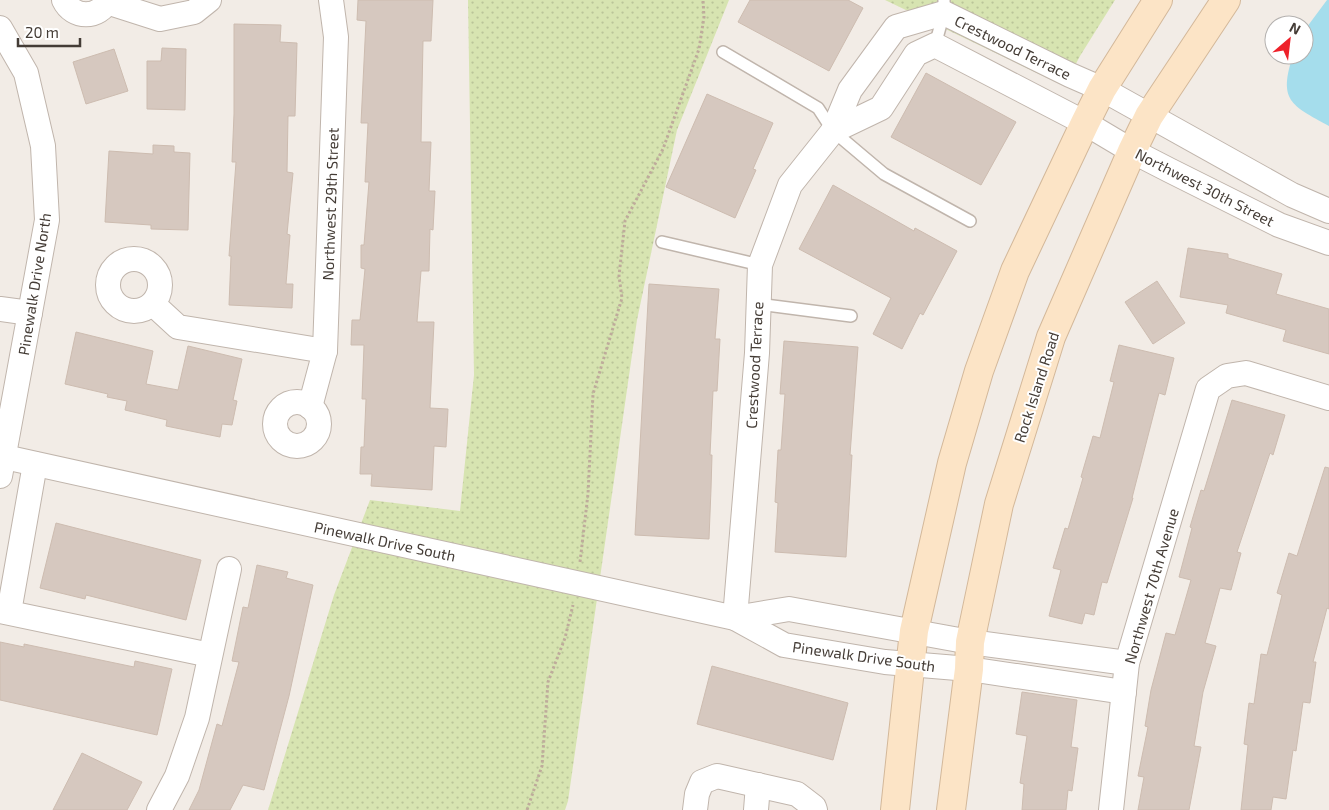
<svg xmlns="http://www.w3.org/2000/svg" width="1329" height="810" viewBox="0 0 1329 810" font-family="'Exo 2',sans-serif">
<style>
.grass{fill:url(#grass-dots)}
.water{fill:#a5ddec}
.building{fill:#d6c8bf;stroke:#cdbcb0}
.lines{fill:none;stroke-linecap:round;stroke-linejoin:round}
.service-casing{stroke:#c0b5ac;stroke-width:14}
.minor-casing{stroke:#c0b5ac;stroke-width:26}
.secondary-casing{stroke:#d3b89a;stroke-width:30}
.path{stroke:#beab9b;stroke-width:3;stroke-dasharray:2.5 2.5;stroke-linecap:butt}
.service{stroke:#fff;stroke-width:11}
.minor{stroke:#fff;stroke-width:24}
.secondary{stroke:#fce4c6;stroke-width:28}
.labels{text-anchor:middle;dominant-baseline:central;stroke-width:4;stroke-linejoin:round;paint-order:stroke}
.street-label{font-size:15px;fill:#443c36;stroke:#fff}
</style>
<defs>
<pattern id="grass-dots" width="8" height="8" patternUnits="userSpaceOnUse" patternTransform="scale(1.25)"><rect width="8" height="8" fill="#d7e4b1"/><path d="M2 2h.1M6 6h.1" fill="none" stroke="#bac499" stroke-width="1.8" stroke-linecap="round"/></pattern>
</defs>
<rect width="100%" height="100%" fill="#f2ece6"/>
<g class="grass">
<path d="M468,0H729L677,130L637,320L568,801L565,810H268L334,595L370,500L460,511L474,375Z"/>
<path d="M885,0H1115L1080,56L1070,75L1062,85Z"/>
</g>
<path class="water" d="M1327,0H1329V126C1291,105 1278,101 1293,55H1304V31Z"/>
<g class="building">
<path d="M358,0H433L431,41H423L421,142H431L429,191H435L433,230L430,229L429,271H421L417,322H434L430,408L448,409L446,447L434,446L432,490L371,486L372,474H360L361,447H364L366,399H362L364,345H351L352,320H360L365,269L361,268V245H364L369,182H365L368,123H361L366,21L357,20Z"/>
<path d="M750,0H848L863,8L829,71L738,22Z"/>
<path d="M234,24L281,25L280,42L297,43L295,116H288L287,172L293,173L287,234L290,235L286,284H293L292,308L229,305L231,256H229L236,162H232L234,114Z"/>
<path d="M162,48L186,49L185,110L147,109V61H161Z"/>
<path d="M114,49L128,91L86,104L73,62Z"/>
<path d="M926,73L1016,122L981,185L891,137Z"/>
<path d="M707,94L773,123L753,169L756,170L735,218L666,187Z"/>
<path d="M153,145L174,146V152L190,153L188,230L151,229V225L105,222L109,151L153,154Z"/>
<path d="M833,185L914,231L915,228L957,251L923,315L920,313L902,349L873,334L891,298L799,249Z"/>
<path d="M1188,248L1228,254V258L1282,274L1276,294L1329,309V354L1283,341L1286,330L1226,313L1228,305L1180,297Z"/>
<path d="M1157,281L1185,323L1153,344L1125,302Z"/>
<path d="M649,284L719,289L715,339H720L717,391H713L710,455H712L711,489L709,539L635,535Z"/>
<path d="M76,332L153,351L146,384L178,390L188,346L242,359L233,400L237,401L232,425L222,424L220,437L166,426L167,420L125,410L127,401L107,397L108,394L65,384Z"/>
<path d="M784,341L858,347L850,455H852L846,557L775,552L778,503L775,502L778,450H781L785,394H780Z"/>
<path d="M1119,345L1174,358L1165,395L1159,393L1132,498H1133L1107,583L1102,582L1094,615L1085,613L1082,624L1049,616L1061,570L1053,568L1065,528L1068,529L1083,478L1081,477L1093,436L1100,438L1114,382L1110,381Z"/>
<path d="M1232,400L1285,415L1273,455L1270,453L1237,552L1241,553L1231,590L1220,588L1205,643L1216,646L1203,692L1194,746L1201,747L1189,810H1138L1144,777L1138,776L1148,727L1145,726L1151,690L1166,633L1175,635L1191,580L1179,577L1192,528L1190,527L1201,490L1204,491Z"/>
<path d="M1325,467L1329,468V609L1327,608L1313,662H1316L1310,703L1303,702L1296,751L1293,750L1286,799L1273,797L1271,810H1241L1248,745L1244,744L1249,703L1254,704L1261,654L1267,655L1282,595L1277,593L1289,553L1297,556Z"/>
<path d="M56,523L201,560L186,620L86,595L85,599L40,588Z"/>
<path d="M257,565L288,572L286,578L313,585L289,696L264,790L243,785L230,810H189L199,790L217,724L222,726L239,662L232,661L243,607L248,608Z"/>
<path d="M0,642L24,647V644L134,667L135,661L172,669L157,735L0,700Z"/>
<path d="M712,666L848,703L833,760L697,724Z"/>
<path d="M1022,692L1077,700L1071,747L1078,748L1072,791L1068,790L1066,810H1022L1024,784L1020,783L1027,736L1016,734Z"/>
<path d="M82,753L142,782L127,810H53Z"/>
</g>
<g class="lines">
<g class="service-casing">
<g id="service">
<path d="M935,45L944,13V0"/>
<path d="M723,52L818,108L833,131L884,174L970,221"/>
<path d="M662,242L760,265"/>
<path d="M758,304L851,316"/>
</g>
</g>
<g class="minor-casing">
<g id="minor">
<path d="M64,0C73,19 99,19 108,0"/>
<path d="M107,2L160,19L194,12L209,0"/>
<path d="M0,28L26,73L43,146L47,220L0,476"/>
<path d="M833,131L881,108L916,54L935,45L1085,123L1132,151L1169,170L1279,225L1329,243"/>
<circle cx="134" cy="285" r="26"/>
<path d="M153,304L178,327L325,351"/>
<path d="M0,309L30,313"/>
<circle cx="297" cy="424" r="22"/>
<path d="M310,407L325,351L336,37L331,0"/>
<path d="M0,456L735,618L784,645L885,662L969,669L1124,692"/>
<path d="M0,611L210,655"/>
<path d="M9,612L35,464"/>
<path d="M735,618L757,353L760,265L790,185L833,131L850,90L896,27L944,13L1070,75L1102,89L1292,195L1329,211"/>
<path d="M735,618L789,609L970,642L1127,663"/>
<path d="M159,810L177,776L197,718L229,569"/>
<path d="M695,810L697,794L702,782L717,776L797,794L814,807L815,810"/>
<path d="M756,810L758,785"/>
<path d="M1111,810L1127,663L1208,389L1227,376L1246,373L1329,398"/>
</g>
</g>
<g class="secondary-casing">
<g id="secondary">
<path d="M895,810L914,631L952,463L979,371L1015,271L1085,123L1102,89L1158,0"/>
<path d="M951,810L969,669L970,642L999,504L1051,337L1132,151L1149,116L1226,0"/>
</g>
</g>
<g class="path">
<path d="M580,562L588,494L593,394L622,298L619,276L625,221L663,149L699,49L704,17L703,0"/>
<path d="M527,810L542,766L548,682L565,638L573,605"/>
</g>
<use href="#service" class="service"/>
<use href="#minor" class="minor"/>
<use href="#secondary" class="secondary"/>
</g>
<g class="labels">
<g class="street-label">
<text transform="translate(1013 47) rotate(26)">Crestwood Terrace</text>
<text transform="translate(1205 187) rotate(27)">Northwest 30th Street</text>
<text transform="translate(330 204) rotate(-88)">Northwest 29th Street</text>
<text transform="translate(34 284) rotate(-81)">Pinewalk Drive North</text>
<text transform="translate(754 365) rotate(-87)">Crestwood Terrace</text>
<text transform="translate(1036 387) rotate(-72)">Rock Island Road</text>
<text transform="translate(385 541) rotate(12)">Pinewalk Drive South</text>
<text transform="translate(1151 586) rotate(-74)">Northwest 70th Avenue</text>
<text transform="translate(864 656) rotate(8)">Pinewalk Drive South</text>
</g>
</g>
<g transform="translate(1289 40) rotate(28)"><circle r="24" fill="#ffffff" stroke="#b4b1af"/>
<path d="M0-4L9 19L0 12L-9 19Z" fill="#ee212a"/>
<text y="-8" font-size="14" font-weight="bold" text-anchor="middle" fill="#443c36">N</text>
</g>
<path d="M18 38v8h62v-8" fill="none" stroke="#443c36" stroke-width="2.5"/>
<text x="25" y="38" font-size="15" fill="#443c36" stroke="#ffffff" stroke-width="4" paint-order="stroke">20 m</text>
</svg>
